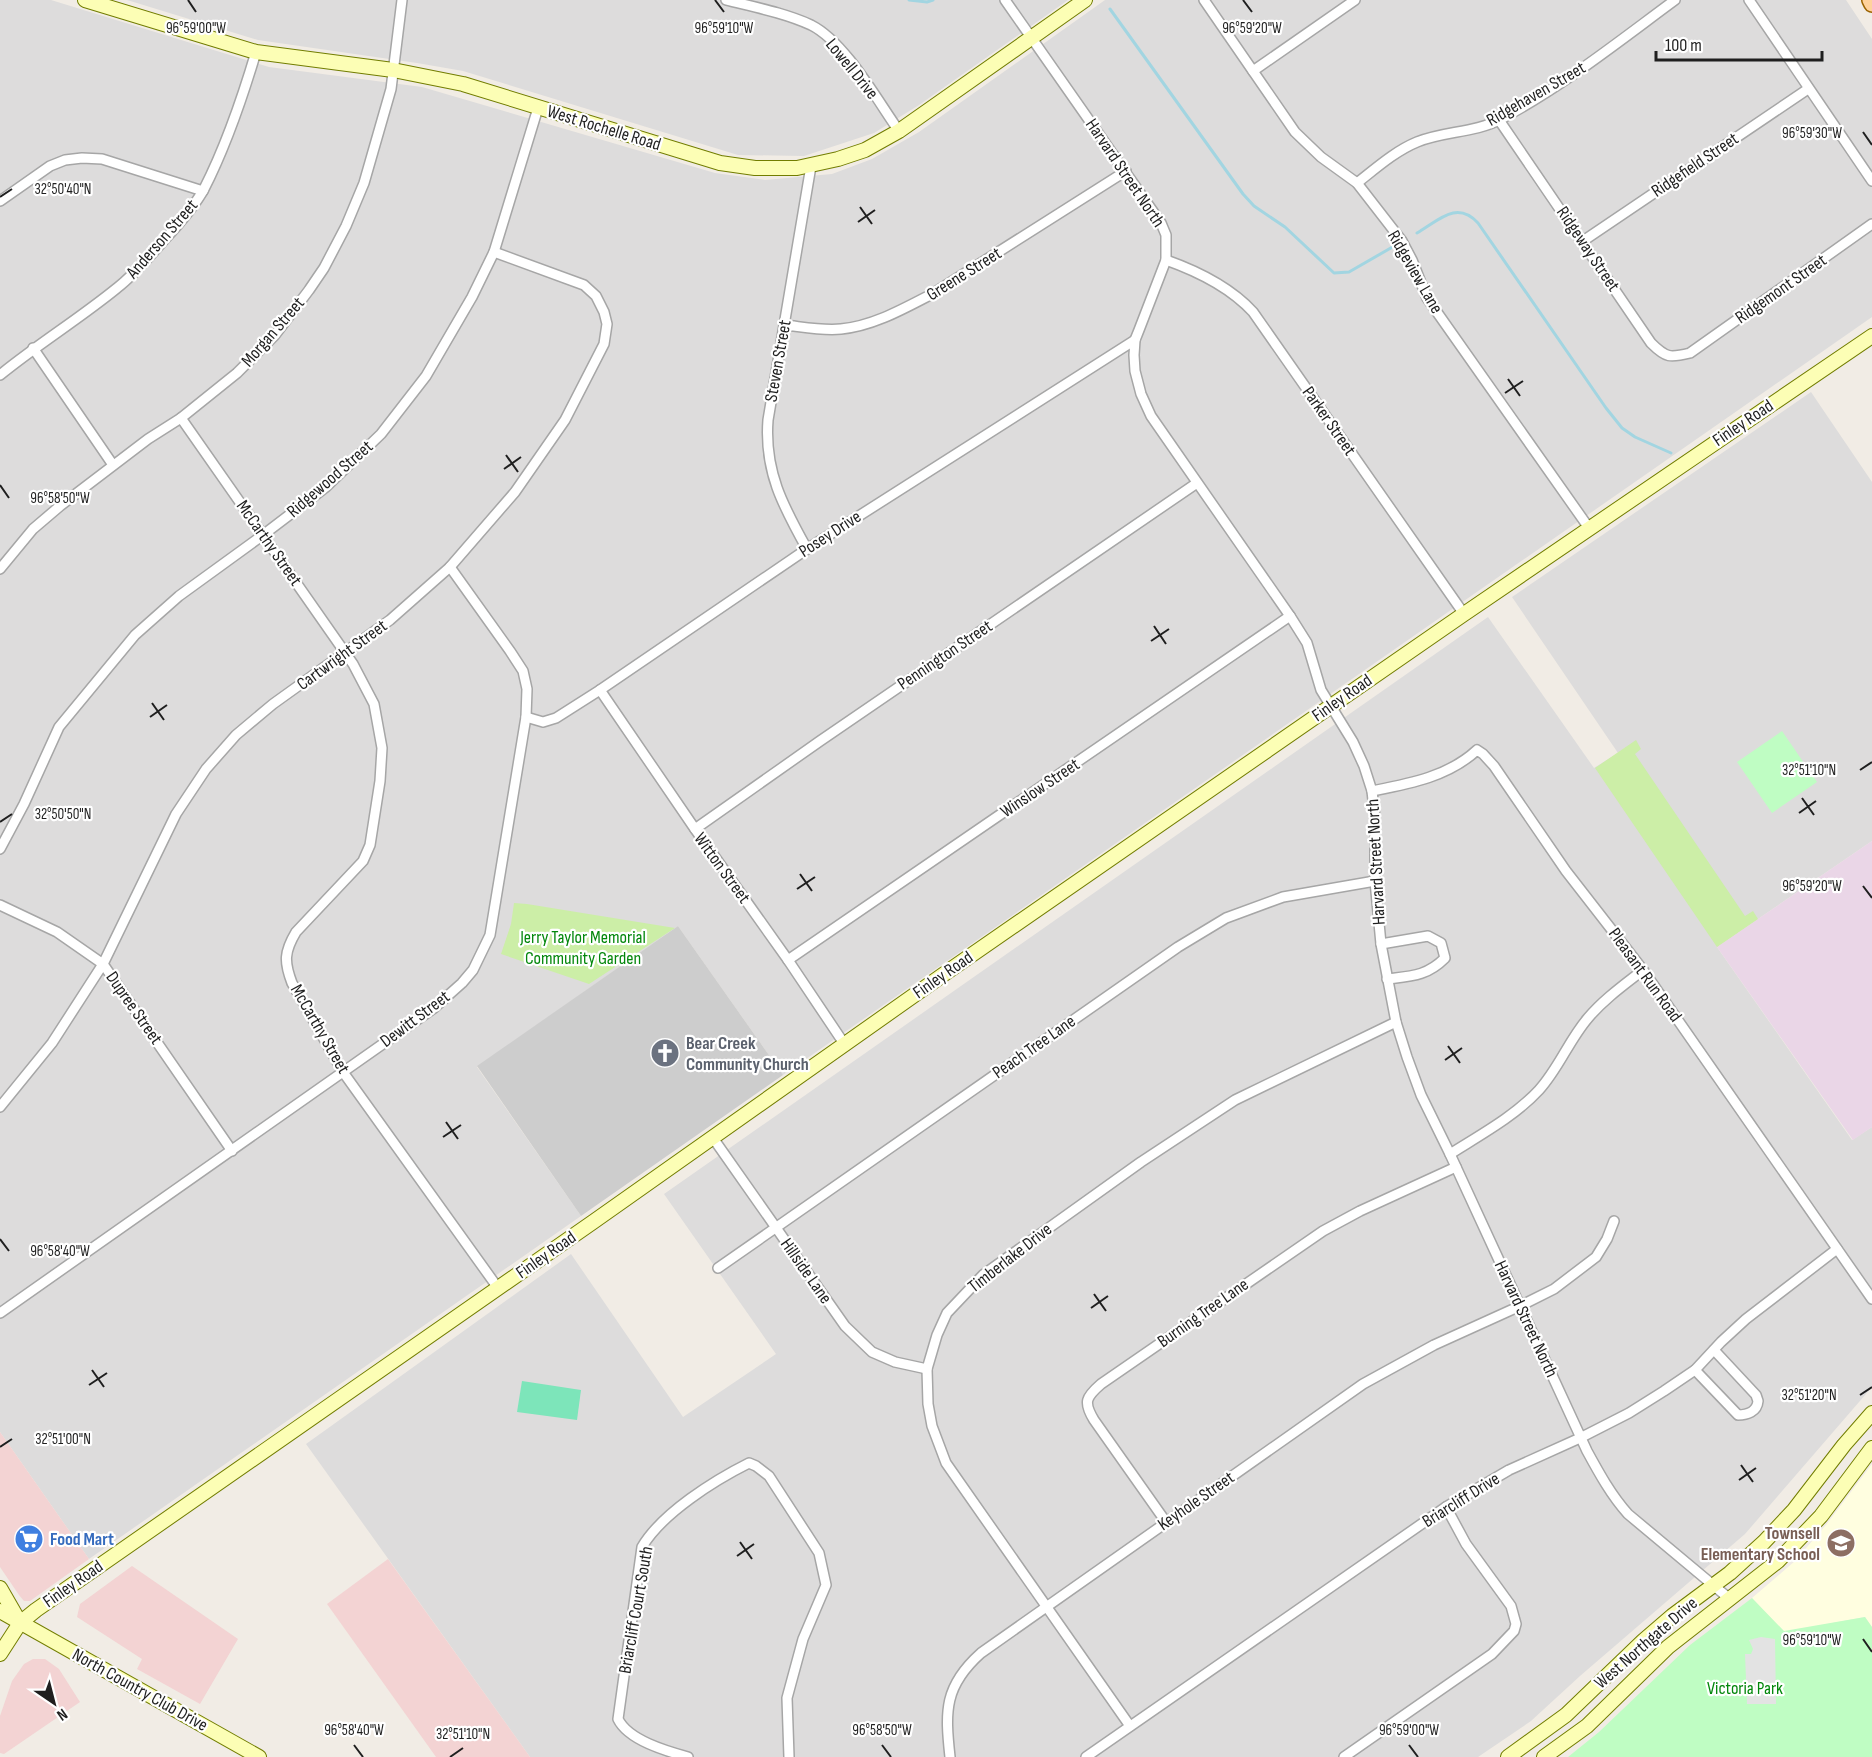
<svg xmlns="http://www.w3.org/2000/svg" width="1872" height="1757" viewBox="0 0 1872 1757" font-family="'Sofia Sans Condensed',sans-serif">
<style>
.residential{fill:#dddcdc}
.commercial{fill:#f3d3d3}
.industrial{fill:#ead6e7}
.education{fill:#fffee0}
.religious{fill:#cdcdcd}
.grass{fill:#cceea7}
.park{fill:#bffdc3}
.pitch{fill:#7de5ba}
.parking{fill:#e3e3e3}
.lines{fill:none;stroke-linecap:round;stroke-linejoin:round}
.stream{stroke:#a2d5e1;stroke-width:3}
.street-casing{stroke:#a6a6a6;stroke-width:12}
.secondary-casing{stroke:#727d00;stroke-width:16}
.primary-casing{stroke:#9b6300;stroke-width:18}
.street{stroke:#fff;stroke-width:9}
.secondary{stroke:#fcfeb5;stroke-width:14}
.primary{stroke:#ffd29c;stroke-width:15}
.ticks{fill:none;stroke:#1f1f1f;stroke-width:2}
.labels{text-anchor:middle;dominant-baseline:central;stroke-width:4.5;stroke-linejoin:round;paint-order:stroke}
.street-label{font-size:18px;fill:#1f1f1f;stroke:#fff}
.park-label{font-size:18px;fill:#03870b;stroke:#fff}
.worship-label{font-size:18px;font-weight:bold;fill:#5b616d;stroke:#fff;text-anchor:start}
.education-label{font-size:18px;font-weight:bold;fill:#785e54;stroke:#fff;text-anchor:end}
.shop-label{font-size:18px;font-weight:bold;fill:#366cbe;stroke:#fff;text-anchor:start}
.ticks-label{font-size:15px;text-anchor:middle;fill:#1f1f1f;stroke:#fff;stroke-width:4.5;stroke-linejoin:round;paint-order:stroke}
</style>
<rect width="100%" height="100%" fill="#f1ece5"/>
<g class="residential">
<path d="M0,0H51L269,67L422,87L715,173L765,180L832,174L872,159L919,132L1105,0H1846L1872,39V317L783,1075L678,926L477,1067L581,1216L89,1559L0,1432Z"/>
<path d="M127,0H1068L919,105L874,133L804,156L738,155L463,71L417,63L258,40Z"/>
<path d="M1811,392L1872,482V841L1717,947L1852,1140L1872,1127V1387L1745,1534L1580,1676L1531,1721L1478,1757H530L306,1444L571,1254L683,1417L776,1354L664,1194L1488,617L1594,768L1618,753L1512,597Z"/>
</g>
<g class="commercial">
<path d="M0,1432L89,1559L30,1601H24L19,1595L0,1567Z"/>
<path d="M388,1559L530,1757H436L327,1604Z"/>
<path d="M132,1566L238,1639L200,1704L137,1669L142,1659L77,1617L80,1604Z"/>
<path d="M33,1659H45L59,1669L80,1702L4,1754L0,1753V1716L12,1681L24,1664Z"/>
</g>
<path class="industrial" d="M1872,841V1127L1853,1140L1717,947Z"/>
<path class="education" d="M1872,1464V1627L1865,1617L1784,1632L1752,1598L1795,1561L1826,1525Z"/>
<path class="religious" d="M678,926L783,1075L581,1216L477,1066Z"/>
<g class="grass">
<path d="M1636,740L1641,749L1635,754L1745,916L1753,911L1758,919L1717,947L1595,768Z"/>
<path d="M514,903L527,904L675,928L589,984L501,954L511,924Z"/>
</g>
<g class="park">
<path d="M1782,731L1817,782L1772,813L1737,762Z"/>
<path d="M1752,1598L1784,1631L1865,1617L1872,1627V1757H1568L1599,1732L1690,1645Z"/>
</g>
<path class="pitch" d="M522,1381L581,1390L577,1420L517,1412Z"/>
<path class="parking" d="M1761,1637L1775,1639L1776,1704H1747L1745,1654H1751L1753,1649L1749,1640Z"/>
<g class="lines">
<g class="stream">
<path d="M909,0L927,2L933,0"/>
<path d="M1110,9L1243,194L1254,206L1285,227L1334,273L1349,272L1396,245"/>
<path d="M1417,233C1439,220 1457,200 1478,223L1606,408L1622,428L1635,437L1671,453"/>
</g>
<g class="street-casing">
<g id="street">
<path d="M726,0C754,7 785,13 811,25C845,42 877,100 899,131"/>
<path d="M1005,0L1161,223L1166,235V260L1139,330L1135,340L1134,355L1135,371L1141,394L1151,416L1290,616L1307,643L1321,690L1353,742L1364,766L1372,791L1375,818V881L1381,944L1396,1022L1407,1057L1421,1095L1450,1154L1587,1451C1599,1473 1611,1495 1628,1514L1731,1600"/>
<path d="M1204,0L1295,132L1321,157L1357,183L1402,241L1412,260L1427,298L1589,528"/>
<path d="M1749,0L1872,181"/>
<path d="M1253,71L1355,0"/>
<path d="M1499,120L1651,343C1666,358 1670,358 1690,353L1872,224"/>
<path d="M1357,183C1375,169 1395,151 1417,142C1444,131 1475,133 1501,119C1563,86 1618,42 1675,0"/>
<path d="M0,201L50,166L65,160L82,158L102,159L203,191"/>
<path d="M1583,241L1808,89"/>
<path d="M1166,260C1197,271 1231,288 1253,312L1464,614"/>
<path d="M785,325C803,327 823,331 841,329C873,326 903,309 932,294L1126,171"/>
<path d="M33,348L113,465"/>
<path d="M0,375C38,344 79,319 117,288C135,274 150,256 165,239C179,224 194,207 204,189C226,146 242,99 256,52"/>
<path d="M181,418L353,664L374,704L382,748L380,781L370,845L363,861L296,932C284,952 284,962 292,983L343,1072L498,1288"/>
<path d="M807,549C783,506 764,471 768,420L811,166"/>
<path d="M0,569L33,529L60,506L148,439L181,418L237,373L275,335L309,290L324,268L346,226L364,183L391,89L402,0"/>
<path d="M600,690L695,829L788,960L845,1045"/>
<path d="M526,717L543,722L556,718L600,690L807,549L1135,340"/>
<path d="M1372,791C1408,784 1448,777 1477,750L1483,754L1494,766L1566,871L1643,970L1872,1299"/>
<path d="M695,829L820,741L1197,483"/>
<path d="M0,849L24,804L59,727L135,635L179,596L263,535L326,487L381,434L426,376L472,297L494,252L538,108"/>
<path d="M0,905L57,932L103,964L232,1151"/>
<path d="M1381,944L1428,936L1441,943L1445,958C1427,976 1412,976 1387,979"/>
<path d="M788,960L1290,616"/>
<path d="M0,1107L52,1043L103,964L176,814L206,769L236,735L273,704L390,620L450,567L515,492L565,420L604,344L607,324L604,312L596,296L584,285L494,252"/>
<path d="M713,1138L845,1326L872,1352L895,1362L927,1369"/>
<path d="M1450,1154C1480,1135 1515,1116 1539,1090C1559,1068 1569,1040 1588,1018C1604,999 1624,985 1643,970"/>
<path d="M718,1268L1178,947L1226,918L1283,897L1375,881"/>
<path d="M0,1313L434,1008L462,983L473,970L490,935L526,717L527,689L523,671L510,651L450,567"/>
<path d="M1695,1370L1738,1415C1747,1415 1757,1412 1758,1401L1756,1395L1714,1350"/>
<path d="M1166,1522L1094,1420C1083,1402 1086,1397 1101,1384L1323,1231L1360,1211L1456,1167"/>
<path d="M1130,1726L946,1463L932,1426L928,1404L927,1369L937,1335L947,1313L983,1275L1141,1162L1235,1100L1396,1022"/>
<path d="M688,1757C666,1751 628,1740 618,1719L642,1547C662,1513 715,1480 749,1463L756,1466L769,1476L819,1553L826,1585L803,1639L787,1698L789,1757"/>
<path d="M950,1757C945,1711 944,1686 981,1653L1363,1384L1434,1345L1520,1306L1554,1289L1596,1257L1607,1239L1614,1221"/>
<path d="M1086,1757L1446,1507L1509,1470L1580,1438L1629,1413L1664,1391L1695,1370L1721,1342L1746,1319L1837,1249"/>
<path d="M1344,1757L1492,1654L1514,1631L1516,1624L1511,1606L1466,1544L1446,1507"/>
</g>
</g>
<g class="secondary-casing">
<g id="secondary">
<path d="M85,0L256,52L393,70L463,84L720,163L755,168H797L838,159L865,150L899,131L1085,0"/>
<path d="M0,1588L19,1621"/>
<path d="M0,1611L259,1757"/>
<path d="M0,1654L20,1623L36,1610L593,1222L947,972L1464,614L1872,336"/>
<path d="M1508,1757L1566,1715L1643,1641L1672,1616L1730,1573L1764,1542L1794,1510L1844,1445L1872,1413"/>
<path d="M1544,1757L1587,1726L1668,1647L1778,1561L1821,1516L1872,1448"/>
</g>
</g>
<g class="primary-casing">
<path id="primary" d="M1870,0L1872,4"/>
</g>
<use href="#street" class="street"/>
<use href="#secondary" class="secondary"/>
<use href="#primary" class="primary"/>
</g>
<path class="ticks" d="M188,0L196,12M715,0L724,12M1243,0L1252,12M1863,132L1872,145M0,197L12,189M860,207L872,224M858,222L875,210M1508,379L1520,396M1505,393L1523,381M506,455L518,472M504,469L521,457M0,485L9,498M1154,626L1166,644M1151,641L1169,629M152,703L164,720M150,717L167,705M1860,770L1872,762M1802,798L1814,815M1799,813L1816,801M0,822L12,814M800,874L812,891M1863,886L1872,898M797,889L815,877M1448,1046L1460,1063M1445,1060L1462,1048M446,1122L458,1139M443,1137L461,1125M0,1239L9,1251M1094,1294L1106,1311M1091,1308L1108,1296M92,1370L104,1387M89,1385L107,1373M1860,1395L1872,1387M0,1447L12,1439M1741,1465L1753,1482M1739,1480L1756,1468M740,1542L752,1559M737,1556L754,1544M1863,1639L1872,1652M354,1745L363,1757M882,1745L891,1757M1409,1745L1418,1757M450,1757L463,1748"/>
<defs>
<g id="church-disc" transform="scale(1.5)"><circle r="9.5" fill="#6b7280" stroke="#fff"/><path d="M-1.2-6h2.4v3.5h3.3v2.4h-3.3V6h-2.4V-.1h-3.3v-2.4h3.3Z" fill="#fff"/></g>
<g id="supermarket-disc" transform="scale(1.5)"><circle r="9.5" fill="#3f7fe0" stroke="#fff"/><path d="M-6-5.5h2.5l.6 2H6L4.5 2H-2.5L-4.4-4H-6ZM-1.5 3.2a1.3 1.3 0 1 0 .1 0ZM3 3.2a1.3 1.3 0 1 0 .1 0Z" fill="#fff"/></g>
<g id="school-disc" transform="scale(1.5)"><circle r="9.5" fill="#8d6e63" stroke="#fff"/><path d="M0-5L7-2L0 1L-7-2ZM-4 1L0 2.5L4 1V4Q0 6-4 4Z" fill="#fff"/></g>
</defs>
<g fill-rule="evenodd">
<use href="#church-disc" x="665" y="1053"/>
<use href="#supermarket-disc" x="29" y="1539"/>
<use href="#school-disc" x="1841" y="1543"/>
</g>
<g class="labels">
<g class="street-label">
<text transform="translate(852 69) rotate(51)">Lowell Drive</text>
<text transform="translate(1536 94) rotate(-30)">Ridgehaven Street</text>
<text transform="translate(604 128) rotate(17)">West Rochelle Road</text>
<text transform="translate(1695 165) rotate(-34)">Ridgefield Street</text>
<text transform="translate(1125 173) rotate(56)">Harvard Street North</text>
<text transform="translate(162 239) rotate(-49)">Anderson Street</text>
<text transform="translate(1588 249) rotate(56)">Ridgeway Street</text>
<text transform="translate(1415 272) rotate(60)">Ridgeview Lane</text>
<text transform="translate(964 274) rotate(-32)">Greene Street</text>
<text transform="translate(1781 289) rotate(-35)">Ridgemont Street</text>
<text transform="translate(273 332) rotate(-49)">Morgan Street</text>
<text transform="translate(778 361) rotate(-80)">Steven Street</text>
<text transform="translate(1329 421) rotate(55)">Parker Street</text>
<text transform="translate(1743 423) rotate(-34)">Finley Road</text>
<text transform="translate(330 479) rotate(-41)">Ridgewood Street</text>
<text transform="translate(830 534) rotate(-33)">Posey Drive</text>
<text transform="translate(269 543) rotate(55)">McCarthy Street</text>
<text transform="translate(342 655) rotate(-36)">Cartwright Street</text>
<text transform="translate(945 655) rotate(-34)">Pennington Street</text>
<text transform="translate(1342 698) rotate(-35)">Finley Road</text>
<text transform="translate(1040 788) rotate(-34)">Winslow Street</text>
<text transform="translate(1376 862) rotate(-93)">Harvard Street North</text>
<text transform="translate(722 868) rotate(54)">Witton Street</text>
<text transform="translate(943 975) rotate(-35)">Finley Road</text>
<text transform="translate(1645 975) rotate(54)">Pleasant Run Road</text>
<text transform="translate(134 1008) rotate(55)">Dupree Street</text>
<text transform="translate(415 1019) rotate(-37)">Dewitt Street</text>
<text transform="translate(320 1029) rotate(60)">McCarthy Street</text>
<text transform="translate(1034 1047) rotate(-35)">Peach Tree Lane</text>
<text transform="translate(546 1255) rotate(-35)">Finley Road</text>
<text transform="translate(1010 1258) rotate(-38)">Timberlake Drive</text>
<text transform="translate(806 1271) rotate(55)">Hillside Lane</text>
<text transform="translate(1203 1313) rotate(-35)">Burning Tree Lane</text>
<text transform="translate(1526 1319) rotate(65)">Harvard Street North</text>
<text transform="translate(1461 1500) rotate(-32)">Briarcliff Drive</text>
<text transform="translate(1196 1501) rotate(-35)">Keyhole Street</text>
<text transform="translate(73 1584) rotate(-35)">Finley Road</text>
<text transform="translate(636 1610) rotate(-80)">Briarcliff Court South</text>
<text transform="translate(1646 1643) rotate(-41)">West Northgate Drive</text>
<text transform="translate(140 1690) rotate(29)">North Country Club Drive</text>
</g>
<g class="park-label">
<text x="583" y="937">Jerry Taylor Memorial<tspan x="583" dy="21">Community Garden</tspan></text>
<text x="1745" y="1688">Victoria Park</text>
</g>
<g class="worship-label">
<text x="686" y="1043">Bear Creek<tspan x="686" dy="21">Community Church</tspan></text>
</g>
<g class="education-label">
<text x="1820" y="1533">Townsell<tspan x="1820" dy="21">Elementary School</tspan></text>
</g>
<g class="shop-label">
<text x="50" y="1539">Food Mart</text>
</g>
</g>
<g class="ticks-label">
<text x="196" y="33">96°59'00"W</text>
<text x="724" y="33">96°59'10"W</text>
<text x="1252" y="33">96°59'20"W</text>
<text x="1812" y="138">96°59'30"W</text>
<text x="63" y="194">32°50'40"N</text>
<text x="60" y="503">96°58'50"W</text>
<text x="1809" y="775">32°51'10"N</text>
<text x="63" y="819">32°50'50"N</text>
<text x="1812" y="891">96°59'20"W</text>
<text x="60" y="1256">96°58'40"W</text>
<text x="1809" y="1400">32°51'20"N</text>
<text x="63" y="1444">32°51'00"N</text>
<text x="1812" y="1645">96°59'10"W</text>
<text x="354" y="1735">96°58'40"W</text>
<text x="882" y="1735">96°58'50"W</text>
<text x="1409" y="1735">96°59'00"W</text>
<text x="463" y="1739">32°51'10"N</text>
</g>
<g transform="translate(54 1703) rotate(145)" stroke="#ffffff" stroke-width="4.5" paint-order="stroke">
<path d="M0-4.5L10 22L0 15L-10 22Z" fill="#1f1f1f"/>
<text y="-9" font-size="16" font-weight="bold" text-anchor="middle" fill="#1f1f1f">N</text>
</g>
<path d="M1656 51v9h166v-9" fill="none" stroke="#1f1f1f" stroke-width="3"/>
<text x="1665" y="51" font-size="18" fill="#1f1f1f" stroke="#ffffff" stroke-width="4.5" paint-order="stroke">100 m</text>
</svg>
